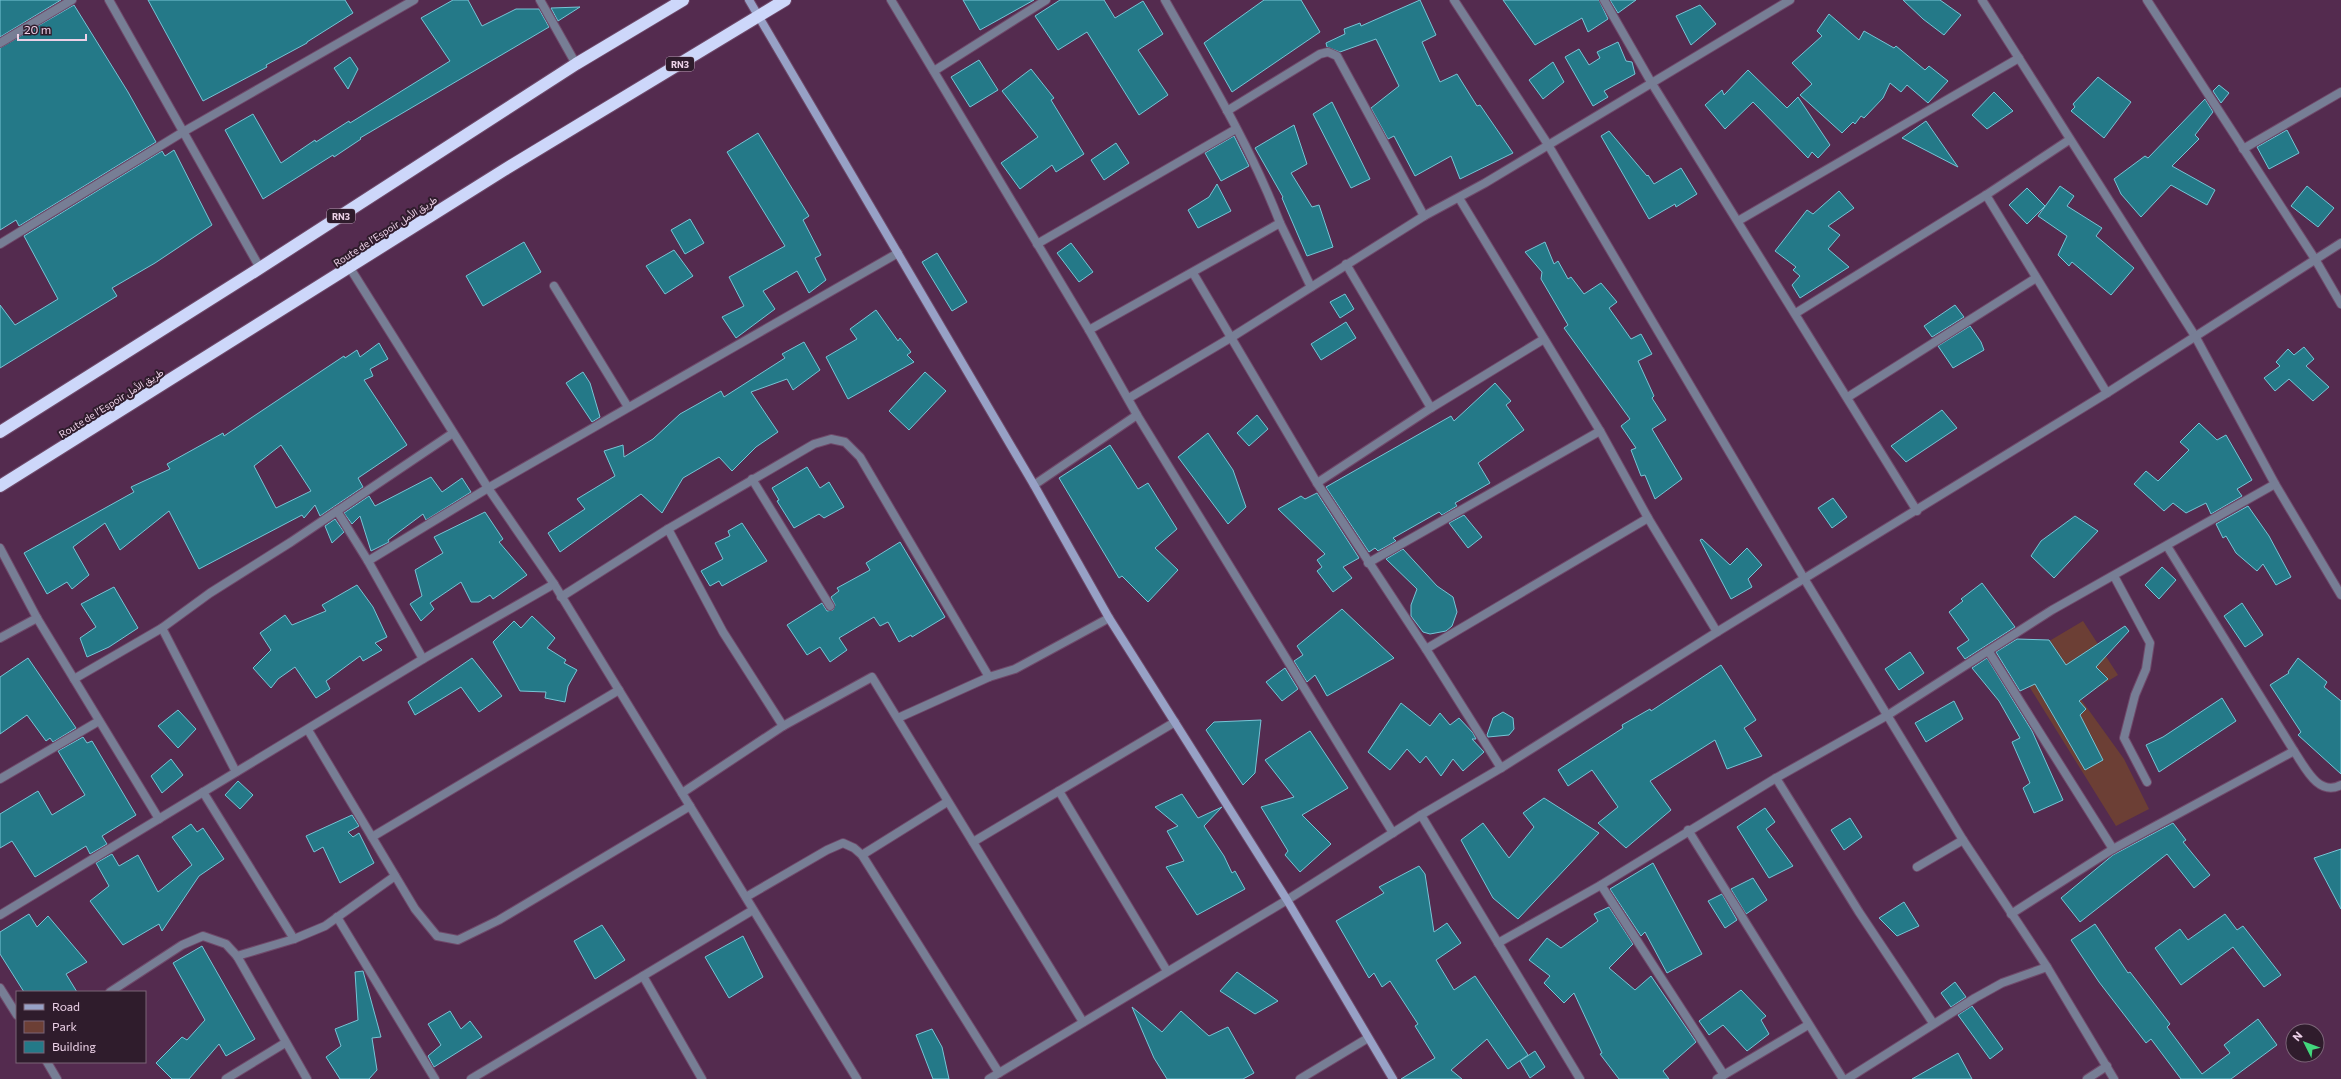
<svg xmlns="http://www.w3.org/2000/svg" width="2341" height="1079" viewBox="0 0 2341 1079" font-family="Commissioner,Vazirmatn,sans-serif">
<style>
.green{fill:#6c3f35}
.building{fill:#247988;stroke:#76c5d6;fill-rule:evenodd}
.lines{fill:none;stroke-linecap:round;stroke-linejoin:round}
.lane-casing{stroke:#6f496a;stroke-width:10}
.street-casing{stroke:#6f496a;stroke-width:10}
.secondary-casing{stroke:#6f496a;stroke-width:10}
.highway-casing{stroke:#6f496a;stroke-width:14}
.lane{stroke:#777e95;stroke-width:8}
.street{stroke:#777e95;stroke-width:8}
.secondary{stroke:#97a1c6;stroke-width:8}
.highway{stroke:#cdd7fa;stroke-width:12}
.labels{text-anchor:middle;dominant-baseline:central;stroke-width:4;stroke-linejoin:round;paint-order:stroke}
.shield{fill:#2f1c2c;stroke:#b39baf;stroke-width:1}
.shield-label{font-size:9px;font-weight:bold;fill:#ecd1e7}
.street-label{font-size:10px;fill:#ecd1e7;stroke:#2f1c2c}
</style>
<rect width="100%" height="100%" fill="#542b4f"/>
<path class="green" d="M2083,621L2118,675L2080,698L2124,759L2149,809L2116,826L2014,662Z"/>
<g class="building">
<path d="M0,0H61L0,37Z"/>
<path d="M148,0H345L353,13L307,42V43L266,65L267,67L203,101Z"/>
<path d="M453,0H468L482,26L516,9H539L549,27L360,138L361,139L334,157L333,155L263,199L225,130L253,114L281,163L315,140L316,142L349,121L350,123L450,61L421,18Z"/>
<path d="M963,0H1034L980,30Z"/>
<path d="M1060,0H1104L1115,18L1143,1L1163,34L1138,50L1168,95L1139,115L1087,32L1058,50L1035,16Z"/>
<path d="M1264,0H1301L1320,32L1232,92L1204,43Z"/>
<path d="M1420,0L1436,35L1422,42L1440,82L1457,74L1477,106L1480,105L1513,153L1460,179L1451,156L1415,176L1394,136L1388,139L1371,108L1399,86L1376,39L1340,52L1327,47L1326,43L1345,34L1344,29L1360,23L1361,26Z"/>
<path d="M1503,0H1599L1608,19L1588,32L1582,18L1535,45Z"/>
<path d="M1610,0H1636L1618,13Z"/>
<path d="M1903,0H1940L1961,15L1944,35L1923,19Z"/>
<path d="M74,5L128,92L156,142L19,226L16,220L0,230V48Z"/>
<path d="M1700,5L1716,24L1691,45L1676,16Z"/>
<path d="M580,7L558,21L551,8Z"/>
<path d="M1829,14L1859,40L1864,31L1894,48L1896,46L1925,70L1929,66L1948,81L1928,103L1907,85L1901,92L1890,83L1883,98L1864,118L1861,116L1855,124L1853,122L1842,133L1800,95L1812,84L1792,63L1822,36L1817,31Z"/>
<path d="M1618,42L1626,61L1632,62L1635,74L1604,91L1608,97L1593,106L1565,57L1579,49L1589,65L1600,58L1597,52Z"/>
<path d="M350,57L358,69L348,89L334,68Z"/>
<path d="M979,60L998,90L970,107L951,77Z"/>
<path d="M1553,62L1564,82L1543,99L1529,80Z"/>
<path d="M1031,69L1054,98L1051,100L1084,154L1056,172L1052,165L1020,189L1001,163L1038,137L1002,91Z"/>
<path d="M1748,70L1787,108L1798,97L1830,145L1818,158L1812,152L1808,158L1753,102L1725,129L1705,105L1722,90L1724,95Z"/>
<path d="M2098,77L2131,102L2104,138L2071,111L2075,107L2073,104Z"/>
<path d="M2219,85L2229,93L2221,103L2213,91Z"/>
<path d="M1994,92L2013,111L1987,129L1972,115Z"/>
<path d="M2205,99L2213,112L2195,135L2199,139L2172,166L2215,190L2207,205L2171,185L2141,217L2121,194L2114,179L2145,156L2148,158Z"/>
<path d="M1332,102L1370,179L1351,188L1313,114Z"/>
<path d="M1926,121L1958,167L1902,138Z"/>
<path d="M1294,125L1307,164L1291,173L1312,207L1319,205L1333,247L1307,256L1282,198L1283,197L1255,148Z"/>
<path d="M2287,130L2299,153L2269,169L2257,147Z"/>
<path d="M1609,131L1647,176L1648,175L1654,184L1681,168L1697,194L1676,207L1675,204L1649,219L1601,136Z"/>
<path d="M758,133L809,216L803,220L821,255L815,258L826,280L809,293L797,271L763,291L775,309L736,338L722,317L744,306L729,277L785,246L727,152Z"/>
<path d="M1234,136L1249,166L1221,181L1205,153Z"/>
<path d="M1116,143L1129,163L1104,180L1091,160Z"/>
<path d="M174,150L212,225L155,263L112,288L117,296L0,368V305L15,325L58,299L24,236L162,151L165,156Z"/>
<path d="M1217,184L1231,211L1198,228L1188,210L1209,197Z"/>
<path d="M2060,186L2074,196L2067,206L2102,228L2096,236L2134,268L2111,295L2072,262L2069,266L2058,255L2067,236L2038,216Z"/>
<path d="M2307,186L2334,208L2318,227L2291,206Z"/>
<path d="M2027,188L2045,206L2027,224L2009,205Z"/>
<path d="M1839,191L1854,208L1828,226L1840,235L1828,249L1849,267L1800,298L1792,285L1800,276L1793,270L1796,267L1775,251L1807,210L1813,214Z"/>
<path d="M690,219L704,243L685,254L671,230Z"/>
<path d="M524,242L541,272L483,306L466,276Z"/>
<path d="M1545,242L1554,264L1558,261L1568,279L1571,277L1584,294L1601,283L1617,302L1609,308L1631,339L1641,334L1652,354L1638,361L1654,396L1652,398L1666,420L1652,429L1682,479L1655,499L1645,475L1641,476L1631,450L1636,448L1621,426L1630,419L1564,328L1568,325L1541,279L1542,272L1525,252Z"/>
<path d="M1071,243L1093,272L1079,282L1057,253Z"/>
<path d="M674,250L693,276L665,294L646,266Z"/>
<path d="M937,253L967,302L952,311L922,262Z"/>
<path d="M1345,294L1354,309L1340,318L1330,302Z"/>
<path d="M1955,305L1964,317L1932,337L1924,326Z"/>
<path d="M876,310L898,341L900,338L911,352L907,355L914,362L848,399L826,357L857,339L850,329Z"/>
<path d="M1346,322L1356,338L1321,360L1311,344Z"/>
<path d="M1970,326L1981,342L1984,350L1953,368L1938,346Z"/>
<path d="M804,342L820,370L793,390L787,379L751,392L778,432L756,447L732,471L719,457L683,478L662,513L641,494L560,552L548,533L585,509L577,499L615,476L604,451L623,445L624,457L653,439L680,414L721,391L724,397L785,358L782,354Z"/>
<path d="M379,343L388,359L370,369L373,376L364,380L407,445L358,478L363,487L320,516L315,505L304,518L302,515L199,569L169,511L120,550L105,523L73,547L89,575L72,589L67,582L47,594L24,553L134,492L131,487L170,469L167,464L223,433L224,436L344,356L345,358L357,350L360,357ZM281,445L311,491L276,508L254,466Z"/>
<path d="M2304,347L2314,359L2306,366L2329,387L2313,401L2289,379L2275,391L2264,378L2280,366L2276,362L2288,349L2294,355Z"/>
<path d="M583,372L590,383L600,417L592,422L566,383Z"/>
<path d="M925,372L946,391L909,430L889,411Z"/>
<path d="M1495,383L1511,401L1506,405L1524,430L1478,463L1490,483L1455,503L1457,506L1442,515L1439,512L1393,538L1396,541L1378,551L1375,548L1369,552L1326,487L1451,416L1454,421Z"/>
<path d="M1942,410L1957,428L1906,462L1891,446Z"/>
<path d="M1257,415L1268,429L1249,446L1237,433Z"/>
<path d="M2199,423L2217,440L2226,435L2252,480L2237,489L2242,496L2211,514L2206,503L2186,513L2173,503L2164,511L2134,484L2146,471L2158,481L2189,450L2180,442Z"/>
<path d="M1208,433L1233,470L1246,507L1228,524L1178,457Z"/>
<path d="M1110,445L1138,489L1148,483L1177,529L1155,548L1178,570L1148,602L1122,576L1119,578L1059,478Z"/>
<path d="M807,467L820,488L829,482L844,507L824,518L819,514L794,528L777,501L779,500L772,488Z"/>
<path d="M431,477L442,492L462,478L471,492L426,520L423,514L388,540L389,542L371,551L360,516L352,524L344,513L369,496L375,506Z"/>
<path d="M1317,493L1359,558L1343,567L1352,578L1333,592L1317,571L1322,567L1317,560L1325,554L1278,509L1301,496L1305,499Z"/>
<path d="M1833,498L1847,517L1832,528L1818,508Z"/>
<path d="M2248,506L2269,536L2291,577L2276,585L2263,564L2257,571L2236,553L2226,536L2223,538L2216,524Z"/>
<path d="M485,512L503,539L499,542L527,575L493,599L490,595L479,602H471L461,582L430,603L434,609L421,621L410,604L422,596L415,570L443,553L434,537Z"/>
<path d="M1464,515L1482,537L1468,548L1449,523Z"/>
<path d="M2075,516L2098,531L2054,578L2031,556L2041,541Z"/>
<path d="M335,519L344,532L332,543L325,526Z"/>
<path d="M742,523L767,561L722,586L719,581L710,586L701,571L723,559L715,543L730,536L728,531Z"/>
<path d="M1702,539L1730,565L1747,548L1762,565L1748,579L1752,587L1731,599L1700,540Z"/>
<path d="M900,542L945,617L912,637L911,635L899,642L888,622L880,626L874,617L839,638L847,650L830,662L820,647L807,655L787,625L822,603L827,611L833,610L835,605L831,597L839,591L837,588L870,570L866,563Z"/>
<path d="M1403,549L1437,586L1453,597L1457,612L1452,626L1446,631L1430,634L1423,632L1411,616V605L1417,589L1386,559Z"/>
<path d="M2162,567L2176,580L2159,599L2145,585Z"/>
<path d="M1982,583L2015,627L1965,659L1957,648L1969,640L1949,612L1963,601L1961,599Z"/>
<path d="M357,585L373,607L387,637L375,643L382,650L363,661L360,656L326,681L330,689L316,698L295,667L278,679L271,688L253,668L271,650L260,633L285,615L292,625L326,611L322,605Z"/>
<path d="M114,587L138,628L109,647L87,657L80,638L96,627L81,604Z"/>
<path d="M2242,603L2263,635L2245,647L2224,616Z"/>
<path d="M1342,609L1394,658L1327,696L1315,675L1307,682L1294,661L1303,655L1297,646Z"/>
<path d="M532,616L555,638L547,648L566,660L564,663L577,670L568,686L565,702L545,698L546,692L520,691L493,642L514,621L521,628Z"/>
<path d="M2125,626L2129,631L2096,667L2108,679L2079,701L2086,709L2080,715L2103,760L2085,770L2035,684L2020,691L1996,652L2017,639L2049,640L2066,665Z"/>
<path d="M1910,652L1924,673L1899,690L1885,669Z"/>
<path d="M28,658L76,728L53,742L50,738L46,741L27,715L0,734V677Z"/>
<path d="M472,658L502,696L479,712L461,687L415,715L408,702Z"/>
<path d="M1987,658L2032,731L2063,800L2034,813L2023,788L2030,783L2012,742L2020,738L1999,701L1972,668Z"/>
<path d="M2298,658L2327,682L2324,687L2341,701V774L2298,735L2301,732L2270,685L2289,673L2288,672Z"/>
<path d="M1721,665L1756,720L1744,728L1762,756L1727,769L1715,740L1650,781L1671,810L1626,848L1598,823L1618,807L1592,770L1568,786L1558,770L1623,728L1622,725L1650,709L1651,711Z"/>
<path d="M1285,668L1298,689L1282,701L1266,682Z"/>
<path d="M2222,698L2236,721L2159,772L2146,745L2163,737Z"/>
<path d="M1954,701L1963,719L1926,742L1915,723Z"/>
<path d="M1401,703L1430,726L1440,713L1450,725L1459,718L1473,733L1476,739H1472L1484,752L1463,771L1453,759L1441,776L1426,756L1420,763L1407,749L1390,770L1368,752Z"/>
<path d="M178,710L196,729L178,748L158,726Z"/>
<path d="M1503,712L1513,718L1514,729L1509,735L1488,737L1487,735L1493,718Z"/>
<path d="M1261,720L1255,773L1243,785L1206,730L1214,722Z"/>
<path d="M1310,731L1348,788L1302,815L1331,844L1300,872L1285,855L1288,851L1261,807L1294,797L1265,760Z"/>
<path d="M83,737L87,743L92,741L136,815L102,836L107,844L90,854L86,846L35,877L12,841L0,848V814L38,791L52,815L85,795L58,751Z"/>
<path d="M171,759L183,775L162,793L151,776Z"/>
<path d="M238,781L253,795L240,809L225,795Z"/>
<path d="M1182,794L1198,818L1222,807L1204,826L1224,856L1232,873L1235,871L1245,889L1197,915L1166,867L1184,861L1167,831L1178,826L1155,807Z"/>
<path d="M1544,798L1599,833L1518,919L1493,898L1461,840L1483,823L1509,858L1534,827L1523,813Z"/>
<path d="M1765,808L1775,822L1766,829L1793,866L1769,878L1737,827Z"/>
<path d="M352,815L359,826L348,832L353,837L359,833L374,863L340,883L323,847L314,852L306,836Z"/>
<path d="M1850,818L1862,837L1844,850L1831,830Z"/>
<path d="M2173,823L2186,840L2183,842L2210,875L2194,888L2167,854L2080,922L2061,898L2113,855Z"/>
<path d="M191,824L197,832L203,828L224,859L199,876L162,931L159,924L123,945L90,901L109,886L96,863L112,854L119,866L138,855L158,892L192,865L172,837Z"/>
<path d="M2341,849V909L2314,858Z"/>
<path d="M1653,863L1702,954L1667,973L1645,932L1641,936L1610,889Z"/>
<path d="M1419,866L1425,874L1434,932L1447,923L1461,943L1436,960L1454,990L1475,976L1528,1055L1508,1069L1487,1039L1451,1070L1462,1079H1401L1435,1058L1415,1026L1418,1024L1390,981L1382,987L1374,973L1369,978L1336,921L1384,893L1379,887Z"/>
<path d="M1753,878L1767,900L1746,914L1731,889Z"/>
<path d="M1722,894L1737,920L1725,928L1708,901Z"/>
<path d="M1904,902L1919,926L1897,936L1879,918Z"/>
<path d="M1609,907L1633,944L1609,968L1635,990L1651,976L1696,1042L1663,1071L1669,1079H1619L1600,1054L1602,1053L1574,993L1564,1003L1544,983L1550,976L1529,960L1547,938L1561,948L1598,921L1594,914Z"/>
<path d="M29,914L37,927L48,916L87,962L66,974L77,992H24L0,954V932Z"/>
<path d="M2225,914L2237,930L2243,926L2281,975L2264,987L2233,947L2181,985L2155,948L2180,929L2188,940Z"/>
<path d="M2095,924L2128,973L2130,972L2170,1024L2167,1027L2202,1074L2230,1053L2224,1045L2258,1019L2277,1045L2231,1079H2181L2151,1039L2146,1043L2099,982L2071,940Z"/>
<path d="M602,925L625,960L595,979L574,941Z"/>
<path d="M743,936L763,977L729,998L705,957Z"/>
<path d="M202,946L255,1039L226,1056L219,1044L189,1079H172L156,1063L182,1037L187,1040L205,1020L173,963Z"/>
<path d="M363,971L381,1037L372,1038L377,1070L369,1079H340L326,1057L341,1046L335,1029L358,1020L355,972Z"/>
<path d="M1237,972L1278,1001L1255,1014L1220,991Z"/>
<path d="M1955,982L1966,997L1951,1007L1941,993Z"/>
<path d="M1741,990L1766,1016L1761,1020L1769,1034L1747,1051L1723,1025L1709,1035L1699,1021Z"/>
<path d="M1972,1006L2003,1049L1990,1059L1958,1015Z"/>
<path d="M1132,1007L1162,1032L1181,1011L1209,1036L1228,1027L1254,1073L1243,1079H1167L1154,1058Z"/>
<path d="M450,1011L461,1029L470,1021L482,1037L434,1067L428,1056L441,1045L428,1024Z"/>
<path d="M932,1029L942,1047L949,1079H933L916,1035Z"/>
<path d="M1535,1051L1545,1067L1530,1078L1520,1061Z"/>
<path d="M1958,1053L1972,1079H1912Z"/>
</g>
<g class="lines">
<g class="lane-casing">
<path id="lane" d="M1917,867L1963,840"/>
</g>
<g class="street-casing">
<g id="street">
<path d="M109,0L260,268"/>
<path d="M540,0L576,64"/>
<path d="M891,0L1089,330"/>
<path d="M1165,0C1206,73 1250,145 1280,223"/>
<path d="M1454,0L1547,143L1805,580L1963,840L2047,967L2114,1079"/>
<path d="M1604,0L1651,82L1917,511"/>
<path d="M1982,0L2195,336L2275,484L2341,595"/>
<path d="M2147,0L2315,259L2341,304"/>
<path d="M0,43L72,0"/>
<path d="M934,71L1046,0"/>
<path d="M1227,111L1320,54L1328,52L1337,56L1424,216"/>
<path d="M2243,149L2341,92"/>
<path d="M1986,195L2107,393"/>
<path d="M1459,198L1600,431L1648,518L1717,632"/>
<path d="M1738,221L2019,58"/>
<path d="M0,244L183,132L414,0"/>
<path d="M1037,244L1236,129"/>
<path d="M1346,264L1431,408"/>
<path d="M350,268L488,488L554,584L857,1079"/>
<path d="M1193,273L1317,483L1426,649L1501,768"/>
<path d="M554,286L628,407"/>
<path d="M1311,287L1280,223L1089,330L1137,415L1393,833"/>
<path d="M1796,313L1986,195L2069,140"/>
<path d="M1848,397L2036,278"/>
<path d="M1129,398L1232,337L1424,216L1485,183L1790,0"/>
<path d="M752,479L830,606"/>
<path d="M1317,483L1431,408L1544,339"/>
<path d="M1034,485L1137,415"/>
<path d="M337,511L368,561L423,659"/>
<path d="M668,529L723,632L783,726L682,793"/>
<path d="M2167,546L2294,751"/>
<path d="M0,548L37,618L159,819"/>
<path d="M368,561L488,488L898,253"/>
<path d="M1368,563L1600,431"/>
<path d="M2114,576L2150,643L2146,669L2135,695L2124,738L2147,782"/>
<path d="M561,597L668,529L814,444L831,439L845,442L860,457L989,677L1015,669L1109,618"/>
<path d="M162,628L236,772"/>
<path d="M0,638L37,618"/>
<path d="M1426,649L1648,518"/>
<path d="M1989,652L2113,849"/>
<path d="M74,679L162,628L210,593L291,542L453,433"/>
<path d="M898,718L989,677"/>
<path d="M783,726L872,677L1083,1022"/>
<path d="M308,730L415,909L437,936L458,940L499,920L690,806"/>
<path d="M1776,778L1859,912L1933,1023"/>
<path d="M0,779L99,721"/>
<path d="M1059,791L1167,971"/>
<path d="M203,792L294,939"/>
<path d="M1421,815L1580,1079"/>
<path d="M1688,830L1843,1079"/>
<path d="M372,837L619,690"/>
<path d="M973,842L1175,722"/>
<path d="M862,855L947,802"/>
<path d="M1601,885L1724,1075"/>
<path d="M746,897L827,850L843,843L854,848L862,855L999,1073"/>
<path d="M2011,914L2113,849L2294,751C2305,767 2318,797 2341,785"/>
<path d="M0,915L423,659L554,584"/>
<path d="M337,917L435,1079"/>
<path d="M1498,943L1601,885L1776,778L1888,715L2052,610L2275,484"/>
<path d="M237,956L294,939L325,926L395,876"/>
<path d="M643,976L702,1079"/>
<path d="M0,988L17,1015"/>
<path d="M110,992L182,945L203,936L226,944L237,956L307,1079"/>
<path d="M47,1062L57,1079"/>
<path d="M226,1079L285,1043"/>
<path d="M471,1079L753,910"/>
<path d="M989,1079L1287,900L1421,815L1501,768L1717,632L2107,393L2341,243"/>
<path d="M1300,1079L1368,1038"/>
<path d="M1717,1079L1808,1025"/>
<path d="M1847,1079L1975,998L2002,983L2047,967"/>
<path d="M2087,1079L2107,1066"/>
</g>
</g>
<g class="secondary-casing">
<path id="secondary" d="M749,0L1034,485L1109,618L1287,900L1393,1079"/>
</g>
<g class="highway-casing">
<g id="highway">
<path d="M0,432L260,268L576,64L683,0"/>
<path d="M0,486L504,170L785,0"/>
</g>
</g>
<use href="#lane" class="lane"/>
<use href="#street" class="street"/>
<use href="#secondary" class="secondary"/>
<use href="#highway" class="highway"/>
</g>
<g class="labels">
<g class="shield">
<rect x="666" y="57" width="28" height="14" rx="3"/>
<rect x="327" y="209" width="28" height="14" rx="3"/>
</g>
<g class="shield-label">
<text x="680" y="64">RN3</text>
<text x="341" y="216">RN3</text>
</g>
<g class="street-label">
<text transform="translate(385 231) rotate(-33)">Route de l’Espoir طريق الأمل</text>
<text transform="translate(111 403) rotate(-32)">Route de l’Espoir طريق الأمل</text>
</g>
</g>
<rect x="16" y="991" width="130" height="72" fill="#2f1c2c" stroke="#7b6477"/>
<rect x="24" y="1004" width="20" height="6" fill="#97a1c6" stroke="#7b6477"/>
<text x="52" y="1011" font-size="12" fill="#ecd1e7">Road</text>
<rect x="24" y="1021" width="20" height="12" fill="#6c3f35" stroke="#7b6477"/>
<text x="52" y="1031" font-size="12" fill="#ecd1e7">Park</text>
<rect x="24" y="1041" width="20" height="12" fill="#247988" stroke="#7b6477"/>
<text x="52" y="1051" font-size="12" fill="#ecd1e7">Building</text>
<g transform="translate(2305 1043) rotate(312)"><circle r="19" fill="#2f1c2c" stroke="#7b6477"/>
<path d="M0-3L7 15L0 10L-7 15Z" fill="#42d77c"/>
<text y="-6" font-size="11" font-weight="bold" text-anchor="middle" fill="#ecd1e7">N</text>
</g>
<path d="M18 34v6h68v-6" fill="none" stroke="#ecd1e7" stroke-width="2"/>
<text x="24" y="34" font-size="12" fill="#ecd1e7" stroke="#2f1c2c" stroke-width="3" paint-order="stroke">20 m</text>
</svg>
